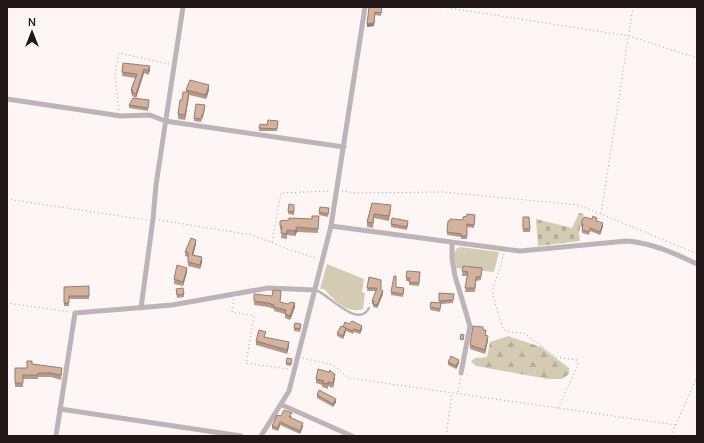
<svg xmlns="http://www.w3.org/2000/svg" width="704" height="443" viewBox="0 0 704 443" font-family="Manrope,sans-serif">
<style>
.grass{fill:#d5cbb3}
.forest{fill:url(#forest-firs)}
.cemetery{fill:url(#cemetery-stones)}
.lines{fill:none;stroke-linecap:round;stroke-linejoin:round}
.path{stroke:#a79e9d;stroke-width:1;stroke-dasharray:1 3;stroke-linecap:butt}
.service{stroke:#bfb2b9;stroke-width:2.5}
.minor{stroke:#bfb2b9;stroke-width:5}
.wall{fill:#b69988}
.shaded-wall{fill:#947d6f}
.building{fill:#d4b29e;stroke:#947d6f}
</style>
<defs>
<pattern id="forest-firs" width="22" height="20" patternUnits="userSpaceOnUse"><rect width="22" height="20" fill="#d5cbb3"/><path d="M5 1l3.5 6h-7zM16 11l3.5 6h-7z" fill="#b7ae99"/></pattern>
<pattern id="cemetery-stones" width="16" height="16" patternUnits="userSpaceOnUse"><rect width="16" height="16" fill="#d5cbb3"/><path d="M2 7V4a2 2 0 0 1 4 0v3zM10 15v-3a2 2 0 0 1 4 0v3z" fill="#b7ae99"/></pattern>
</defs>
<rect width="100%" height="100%" fill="#fdf6f5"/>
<g class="grass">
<path d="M460,247L499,252L494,272L456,268L454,254L456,249Z"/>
<path d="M327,264L364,279L362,292L365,293L363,309C348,315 334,300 324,289H320Z"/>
</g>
<path class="forest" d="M508,336L541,347L569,368V374L562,379H548L476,366L471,361L475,358L487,357L490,342Z"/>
<path class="cemetery" d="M579,213L584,214L579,232L580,241L538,246L536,219L572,228Z"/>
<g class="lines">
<g class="path">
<path d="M443,7L629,36L697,58"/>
<path d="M633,7L601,214L697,254"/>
<path d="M119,110L115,75L119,53L169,64"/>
<path d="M342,191L357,193L443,192L578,205L601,214"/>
<path d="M7,199L147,220"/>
<path d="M159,220L252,235L290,250L316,258"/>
<path d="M272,242L281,193L331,191"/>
<path d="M504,254L493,289V296L503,329L509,332L524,333L556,357L577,360L578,365L558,408"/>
<path d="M234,299L232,312L254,316L246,363L288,369"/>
<path d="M7,303L70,312"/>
<path d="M303,358L333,365L349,378L676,425"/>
<path d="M458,392L461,378"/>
<path d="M446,436L452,393"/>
<path d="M671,436L697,377"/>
</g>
<path class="service" d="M316,290C329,295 358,329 369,308"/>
<g class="minor">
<path d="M7,99L121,116L150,115L165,121L344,147"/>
<path d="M331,226L520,251L627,241C652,243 674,253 697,264"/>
<path d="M452,243V258L455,276L470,326L461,373"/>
<path d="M141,308L153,219L156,185L183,7"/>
<path d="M282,405L352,436"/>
<path d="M60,409L241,436"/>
<path d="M56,436L75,313L172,305L268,288L315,290"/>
<path d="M261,436L289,391L331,226L365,7"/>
</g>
</g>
<g class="wall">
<path d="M369,7H382L381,16L375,15L374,26L367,27Z"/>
<path d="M123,63L150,70L148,75L144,73L136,98L132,96V94H131V90L135,78L122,76Z"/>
<path d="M186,90H209L206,99L189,95L185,120L178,119V114L182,100L186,92Z"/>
<path d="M149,100L148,111L129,108V105Z"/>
<path d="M205,108L203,118H202L201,122L194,121V118Z"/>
<path d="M278,124L277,131H259V128L267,125Z"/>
<path d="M372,203L391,210L389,221L374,218L373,228L367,227V222Z"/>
<path d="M289,204L294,205V215L288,214Z"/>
<path d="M329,211L328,217L319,215V212Z"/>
<path d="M475,215L474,228L467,227V239H461V237L447,235V232L463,220Z"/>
<path d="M319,216L318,233L297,232L295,236L287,235V239L281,238L282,230H280V226L312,219Z"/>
<path d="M523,217H529L530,232H523Z"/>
<path d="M597,221L603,226L600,235L590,231L589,235L582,233V227L581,226V223Z"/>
<path d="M391,224H408L407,230L391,227Z"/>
<path d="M196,244L193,255L202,262L200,269L188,266V257L185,256V252Z"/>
<path d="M463,266L482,268L481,280L476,281L475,292H465L467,276H462Z"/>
<path d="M407,271L420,276L419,286L409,285V281H406Z"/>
<path d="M187,272L183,286L174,284V279Z"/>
<path d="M369,277L381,290L383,294L377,308L373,307V304H372V301L376,291H367Z"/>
<path d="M89,286V299H69V306H64V287Z"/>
<path d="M396,287L404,291L403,297L391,295V292Z"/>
<path d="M176,289L184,294V297L177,298Z"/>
<path d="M439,293L454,294L453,303L441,304L440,312L430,310L431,302L439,303Z"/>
<path d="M281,295L280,302L295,307L290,320L285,318V314L274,311V309L268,307L254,305V301L272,296Z"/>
<path d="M301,327L300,332L294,331V328Z"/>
<path d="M343,327L362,329L360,334L354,332L353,334L346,331L343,339L337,336V333Z"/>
<path d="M483,330L488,340L485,354L470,349V345Z"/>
<path d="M266,336L265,337L289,346L287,354L256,345V341Z"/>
<path d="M292,361L291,366L286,365V363Z"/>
<path d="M448,362L459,363L456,369L448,365Z"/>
<path d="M32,364L62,372L61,380L51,377H38V379H23V387H15V368H27Z"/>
<path d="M331,372L335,378L333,388L328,386V389L322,387V385L316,383V379Z"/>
<path d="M317,395L336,402L333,407L317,398Z"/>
<path d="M281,416H292L291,418L303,426L300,434L280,425L278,431L272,429V426Z"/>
</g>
<g class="shaded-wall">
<path d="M375,12L374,26L367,27V24Z"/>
<path d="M150,66V70L148,75V71Z"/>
<path d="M144,69V73L136,98V94Z"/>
<path d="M209,85V90L206,99V95Z"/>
<path d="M189,92V97L185,120V115Z"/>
<path d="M603,223V226L600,235V232Z"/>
<path d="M297,227V232L295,236V231Z"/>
<path d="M196,240V244L192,260V255Z"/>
<path d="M202,257V262L200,269V265Z"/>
<path d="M187,268V272L183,286V282Z"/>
<path d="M383,291V294L377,308V305Z"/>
<path d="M295,303V307L290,320V316Z"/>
<path d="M362,326V329L360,334V331Z"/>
<path d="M346,328V331L343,339V336Z"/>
<path d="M488,336V340L485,354V350Z"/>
<path d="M289,342V346L287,354V350Z"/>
<path d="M459,360V363L456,369V366Z"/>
<path d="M335,374V378L333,388V383Z"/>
<path d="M336,399V402L333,407V404Z"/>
<path d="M280,422V425L278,431V428Z"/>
<path d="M303,423V426L300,434V431Z"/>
</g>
<g class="building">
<path d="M369,7H382L381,13L375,12L374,23L367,24Z"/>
<path d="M123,63L150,66L148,71L144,69L136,94L132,92L133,90H131L137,74L122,72Z"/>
<path d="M190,80L209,85L206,95L186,90Z"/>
<path d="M183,92H189L185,115L178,114L180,100H182Z"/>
<path d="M133,98L149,100L148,108L129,105Z"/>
<path d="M196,104L205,105L203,115H202L201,119L194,118Z"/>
<path d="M268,120L278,121L277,129L259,128L260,124L267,125Z"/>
<path d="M372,203L391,205L389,216L374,214L373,223L367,222Z"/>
<path d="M289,204L294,205V212L288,211Z"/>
<path d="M320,207L329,208L328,214L319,212Z"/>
<path d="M467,214L475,215L474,225L467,224V236H461V234L447,232L448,221H450V219L463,220V217L467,216Z"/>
<path d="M312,216H319L318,229L297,227L295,231L287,230V234L281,233L282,226H280V221L289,220V218L312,219Z"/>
<path d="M593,216L597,218L596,221L603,223L600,232L590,228L589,232L582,230L583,224L581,223L584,217L592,219Z"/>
<path d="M523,217H529L530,229H523Z"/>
<path d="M392,218L408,221L407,227L391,224Z"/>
<path d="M191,238L196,240L192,255L202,257L200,265L188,262V252H185Z"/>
<path d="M177,265L187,268L183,282L174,279Z"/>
<path d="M463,266L482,268L481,276L476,277L475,288H465L468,272L462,271Z"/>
<path d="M407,271L420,272L419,283L409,282L410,278H406Z"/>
<path d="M394,276H396V287L404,288L403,294L391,292Z"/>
<path d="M369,277L381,280V290L383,291L377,305L373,304L374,301H372L377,288H367Z"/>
<path d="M89,286V296H69V303H64V287Z"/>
<path d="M183,288L184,294L177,295L176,289Z"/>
<path d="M273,290L281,291L280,302L288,304L291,302L295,303L290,316L285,314L286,310L274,307V305L268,303L254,301V294L272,296Z"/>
<path d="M439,293L454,294L453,300L439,301Z"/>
<path d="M431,302L441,303L440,309L430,307Z"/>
<path d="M352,321L362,326L360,331L354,329L353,331L343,327L345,322L349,324Z"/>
<path d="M295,323L301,324L300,329L294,328Z"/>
<path d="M341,326L346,328L343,336L337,333Z"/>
<path d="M473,326L483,327V330H486L485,335L488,336L485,350L470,345Z"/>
<path d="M259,330L266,332L264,337L289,342L287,350L256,341Z"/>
<path d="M461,334L464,335L463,340L460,339Z"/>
<path d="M451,356L459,360L456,366L448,362Z"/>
<path d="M287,358L292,359L291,364L286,363Z"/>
<path d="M27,361H32V364L62,368L61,375L51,373H38V375H23V383H15V368H27Z"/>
<path d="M318,369L329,372L330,370L331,372L335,374L333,383L328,382V384L322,383L324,381L316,379Z"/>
<path d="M319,390L336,399L333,404L317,395Z"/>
<path d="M284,410L292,413L289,417L303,423L300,431L280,422L278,428L272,426L277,415L281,416Z"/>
</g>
<rect width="704" height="443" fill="none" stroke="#241718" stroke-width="16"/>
<g transform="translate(32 32)" stroke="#ffffff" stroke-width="3" paint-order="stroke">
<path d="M0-3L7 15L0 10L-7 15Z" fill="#241718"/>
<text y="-6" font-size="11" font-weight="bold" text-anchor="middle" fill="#241718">N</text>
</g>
</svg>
